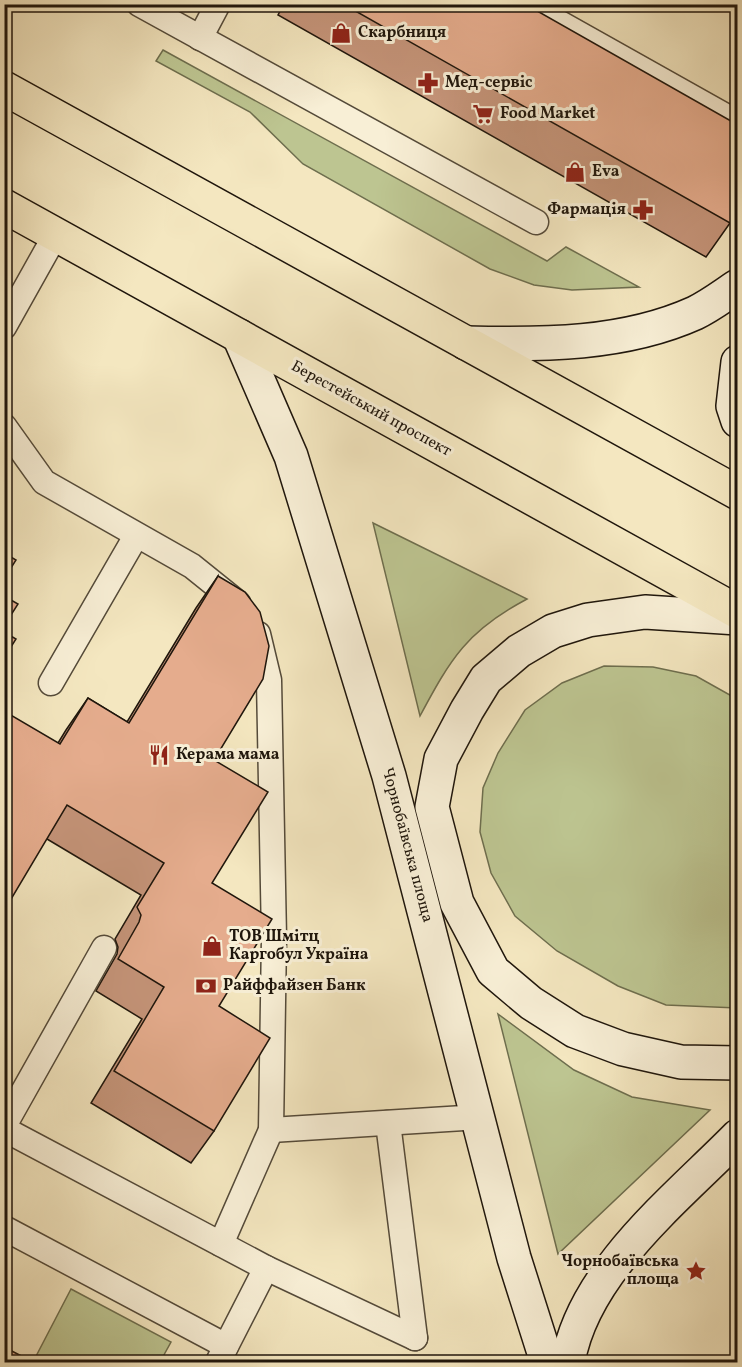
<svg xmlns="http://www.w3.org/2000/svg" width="742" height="1367" viewBox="0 0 742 1367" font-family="Vollkorn,serif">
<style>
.green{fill:#bdc591;stroke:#6e6e4e;stroke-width:1.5}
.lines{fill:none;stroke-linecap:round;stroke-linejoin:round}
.service-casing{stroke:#544a39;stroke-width:27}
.secondary-casing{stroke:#1f160c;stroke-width:36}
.primary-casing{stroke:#1f160c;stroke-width:36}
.service{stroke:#f8efd6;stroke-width:24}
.secondary{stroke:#f8efd6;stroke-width:33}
.primary{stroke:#f4e7c0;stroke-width:33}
.wall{fill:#c59479;stroke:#1f160c;stroke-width:1.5}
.building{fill:#e5ac8d;stroke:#1f160c;stroke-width:1.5}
.labels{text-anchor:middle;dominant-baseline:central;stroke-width:6;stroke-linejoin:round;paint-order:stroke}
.poi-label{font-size:16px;font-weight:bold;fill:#1f160c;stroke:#f8efd6;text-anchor:start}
.street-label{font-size:16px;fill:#1f160c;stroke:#f8efd6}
</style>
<rect width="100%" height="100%" fill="#f4e7c0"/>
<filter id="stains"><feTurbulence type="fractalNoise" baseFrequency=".00333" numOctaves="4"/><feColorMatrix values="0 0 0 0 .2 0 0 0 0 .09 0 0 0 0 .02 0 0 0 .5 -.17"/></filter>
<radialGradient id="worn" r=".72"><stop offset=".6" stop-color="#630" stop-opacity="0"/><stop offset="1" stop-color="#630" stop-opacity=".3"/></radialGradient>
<g class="green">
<path d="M163,50L547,261L566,247L639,287L572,290L534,285L490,269L303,164L250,112L156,61Z"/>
<path d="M373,523L527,599C467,631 451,658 420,716Z"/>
<path d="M604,666L653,667L696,676L737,699V1008L666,1005L618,986L557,951L515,916L491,873L480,832L483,788L498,753L525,710L562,683Z"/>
<path d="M498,1014L574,1070L632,1097L710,1110L558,1254Z"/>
<path d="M71,1289L171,1342L160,1362H33Z"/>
</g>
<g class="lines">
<g class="service-casing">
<g id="service">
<path d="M139,4L536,222"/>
<path d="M526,4L738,123"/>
<path d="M200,38L218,4"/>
<path d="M4,327L56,234"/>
<path d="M4,426L44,482L192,566L238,603"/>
<path d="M51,683L136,536"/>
<path d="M388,1123L415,1338"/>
<path d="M4,1126L104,948"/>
<path d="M4,1129L266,1268L415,1338"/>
<path d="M271,1130L480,1117"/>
<path d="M4,1228L226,1346"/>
<path d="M221,1244L271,1130L274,938L269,680L258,634"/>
<path d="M218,1362L266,1268"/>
</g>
</g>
<g class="secondary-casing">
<g id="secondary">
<path d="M239,336L291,456L389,776L514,1258L547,1362"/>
<path d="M466,343C542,345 624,345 695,313C710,306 724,295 738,286"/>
<path d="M738,362L733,406L738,421"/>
<path d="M738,618L645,612L588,620L553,631L519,651L486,679L467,710L441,759L432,807L457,903L493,971L531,1003L575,1031L623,1049L681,1062L738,1063"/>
<path d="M568,1362C583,1272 676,1199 738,1136"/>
</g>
</g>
<g class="primary-casing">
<g id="primary">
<path d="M4,88L738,493"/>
<path d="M4,206L738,612"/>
</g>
</g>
<use href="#service" class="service"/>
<use href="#secondary" class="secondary"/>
<use href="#primary" class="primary"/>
</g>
<g class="wall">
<path d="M284,4H525L730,223L706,257L278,15Z"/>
<path d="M218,576L214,760L212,883L219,1006L214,1131L191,1163L91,1103L142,1019L96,991L117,954L118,947L115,939L141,895L47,839L58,743L66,730L88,698L127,722L196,608Z"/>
</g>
<g class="building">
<path d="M343,4H525L738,125V209L730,223Z"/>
<path d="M4,553L16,560L4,579Z"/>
<path d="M218,576L245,592L260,612L269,646L263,679L214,760L268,792L212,883L272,919L219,1006L270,1038L214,1131L114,1071L164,987L118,959L139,922L141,915L137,907L164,863L67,805L4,911V711L60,744L88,698L129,723Z"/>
<path d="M4,596L18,604L4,626Z"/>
<path d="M4,632L16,639L4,658Z"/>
<path d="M4,1347L33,1362H4Z"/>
</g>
<defs>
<g id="shop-bare" transform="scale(1.62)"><path d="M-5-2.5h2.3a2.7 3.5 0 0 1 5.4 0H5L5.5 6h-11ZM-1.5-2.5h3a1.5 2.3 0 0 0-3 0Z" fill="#8f2418" stroke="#f8efd6" stroke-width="2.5" paint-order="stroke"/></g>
<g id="pharmacy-bare" transform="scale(1.62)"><path d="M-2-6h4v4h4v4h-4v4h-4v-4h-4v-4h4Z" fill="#8f2418" stroke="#f8efd6" stroke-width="2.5" paint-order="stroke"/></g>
<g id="supermarket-bare" transform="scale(1.62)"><path d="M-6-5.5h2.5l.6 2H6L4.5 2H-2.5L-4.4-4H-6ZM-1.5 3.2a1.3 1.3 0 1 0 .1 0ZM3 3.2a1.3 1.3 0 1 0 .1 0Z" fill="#8f2418" stroke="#f8efd6" stroke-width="2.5" paint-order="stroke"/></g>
<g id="restaurant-bare" transform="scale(1.62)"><path d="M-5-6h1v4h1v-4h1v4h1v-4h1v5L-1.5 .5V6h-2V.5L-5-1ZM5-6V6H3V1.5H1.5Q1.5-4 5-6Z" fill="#8f2418" stroke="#f8efd6" stroke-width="2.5" paint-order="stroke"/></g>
<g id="bank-bare" transform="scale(1.62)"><path d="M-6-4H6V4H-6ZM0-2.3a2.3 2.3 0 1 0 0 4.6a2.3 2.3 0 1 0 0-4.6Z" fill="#8f2418" stroke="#f8efd6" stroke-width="2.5" paint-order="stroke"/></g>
<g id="sight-bare" transform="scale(1.62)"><path d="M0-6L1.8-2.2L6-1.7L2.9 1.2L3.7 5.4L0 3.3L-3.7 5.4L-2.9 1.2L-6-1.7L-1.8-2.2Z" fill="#8f2418" stroke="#f8efd6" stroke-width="2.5" paint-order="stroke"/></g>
</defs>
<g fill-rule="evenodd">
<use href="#shop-bare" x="341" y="33"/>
<use href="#pharmacy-bare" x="428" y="83"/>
<use href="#supermarket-bare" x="483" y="114"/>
<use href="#shop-bare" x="575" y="172"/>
<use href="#pharmacy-bare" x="643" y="210"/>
<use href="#restaurant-bare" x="159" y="755"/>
<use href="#shop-bare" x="212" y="946"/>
<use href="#bank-bare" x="206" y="986"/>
<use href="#sight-bare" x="696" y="1271"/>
</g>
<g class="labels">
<g class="poi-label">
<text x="358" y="33">Скарбниця</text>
<text x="445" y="83">Мед-сервіс</text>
<text x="500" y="114">Food Market</text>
<text x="592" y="172">Eva</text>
<text x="626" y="210" text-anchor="end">Фармація</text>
<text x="176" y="755">Керама мама</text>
<text x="229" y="937">ТОВ Шмітц<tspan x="229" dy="18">Каргобул Україна</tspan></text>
<text x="223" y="986">Райффайзен Банк</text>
<text x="679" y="1262" text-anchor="end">Чорнобаївська<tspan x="679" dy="18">площа</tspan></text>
</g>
<g class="street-label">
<text transform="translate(371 409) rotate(29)">Берестейський проспект</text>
<text transform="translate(407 845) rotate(75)">Чорнобаївська площа</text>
</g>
</g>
<rect width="742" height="1367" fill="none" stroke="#f4e7c0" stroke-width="24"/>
<rect x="6" y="6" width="730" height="1355" fill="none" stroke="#1f160c" stroke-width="3"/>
<rect x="12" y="12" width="718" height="1343" fill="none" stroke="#1f160c" stroke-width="1.5"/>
<rect width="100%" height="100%" filter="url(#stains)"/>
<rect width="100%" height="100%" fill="url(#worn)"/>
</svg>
